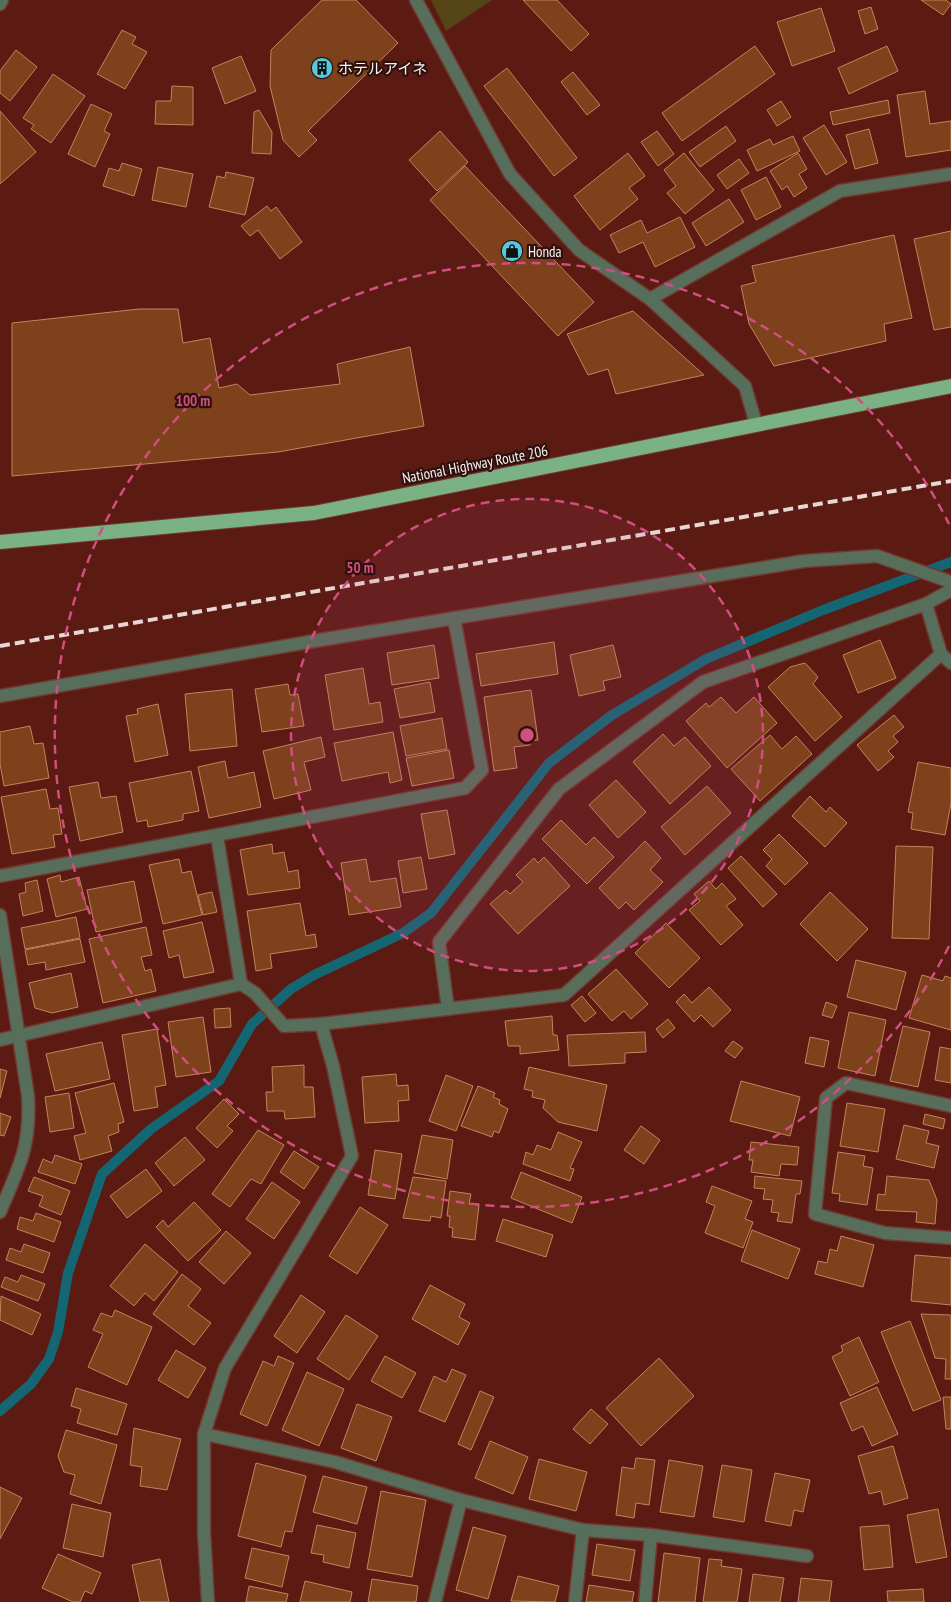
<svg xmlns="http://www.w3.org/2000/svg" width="951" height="1602" viewBox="0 0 951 1602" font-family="'PT Sans Narrow','Noto Sans JP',sans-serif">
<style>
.green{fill:#544416}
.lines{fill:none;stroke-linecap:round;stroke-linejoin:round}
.stream{stroke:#136672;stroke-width:10}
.building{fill:#7d411b;stroke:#c5835e}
.minor-casing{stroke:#713831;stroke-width:15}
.tertiary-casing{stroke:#713831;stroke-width:15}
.trunk-casing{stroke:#713831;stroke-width:16}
.minor{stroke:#566e5a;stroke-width:12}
.tertiary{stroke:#566e5a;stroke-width:12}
.trunk{stroke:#7ab285;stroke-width:14}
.rail{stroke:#e6d6d4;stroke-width:4;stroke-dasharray:10 5;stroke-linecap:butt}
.ring{fill:none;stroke:#d04e80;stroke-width:2.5;stroke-dasharray:9 6}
.labels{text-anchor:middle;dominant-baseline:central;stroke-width:4.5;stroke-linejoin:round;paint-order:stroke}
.poi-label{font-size:15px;fill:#f9f0ef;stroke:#2e110d;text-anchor:start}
.street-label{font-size:15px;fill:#f9f0ef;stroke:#2e110d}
.centre{fill:#d04e80;stroke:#2e110d;stroke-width:2.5}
.ring-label{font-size:15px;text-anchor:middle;font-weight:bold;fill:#d04e80;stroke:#2e110d;stroke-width:4.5;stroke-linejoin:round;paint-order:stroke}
</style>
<rect width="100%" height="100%" fill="#5b1a12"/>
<path class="green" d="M431,0H492L446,31Z"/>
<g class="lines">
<path class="stream" d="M0,1411L31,1384L49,1359L58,1332L68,1273L102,1174L151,1129L219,1081L252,1024L291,989L314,975L403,933L431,913L549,763L612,715L706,659L823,610L951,562"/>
</g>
<g class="building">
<path d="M322,0H356L398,43L308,131L317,140L299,157L283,140L270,86L271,50Z"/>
<path d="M523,0H557L589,34L571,51Z"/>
<path d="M921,0H946L951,4L943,15Z"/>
<path d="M871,7L878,29L865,34L858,11Z"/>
<path d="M821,8L835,51L792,66L777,22Z"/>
<path d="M122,30L136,37L132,44L147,52L125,89L97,74Z"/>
<path d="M755,46L775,74L682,141L662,113Z"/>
<path d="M887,46L898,71L849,94L838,68Z"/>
<path d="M16,50L37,67L10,101L0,93V71Z"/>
<path d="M241,56L256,91L225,104L212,68Z"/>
<path d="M507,68L577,158L554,176L484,86Z"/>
<path d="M573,72L600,105L587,115L561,82Z"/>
<path d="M53,74L85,96L51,143L31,129L34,125L23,118Z"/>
<path d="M172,86L193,87V125L155,124L156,101H171Z"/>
<path d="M925,91L930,124L951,121V150L906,157L897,95Z"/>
<path d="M888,100L890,113L833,125L830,112Z"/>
<path d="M781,101L791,117L777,126L767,110Z"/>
<path d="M91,104L112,114L104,131L110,134L95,167L68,154Z"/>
<path d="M259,110L272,132L271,154L252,153L254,112Z"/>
<path d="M0,111L36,152L0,184Z"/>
<path d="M824,125L847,162L826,175L803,138Z"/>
<path d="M726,126L736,141L700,167L689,152Z"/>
<path d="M869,129L878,163L855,169L846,135Z"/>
<path d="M440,131L468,162L437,191L409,160Z"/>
<path d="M657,131L674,154L658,166L641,142Z"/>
<path d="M793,136L800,151L757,171L747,150L770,139L773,145Z"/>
<path d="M628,153L645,176L629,188L638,199L600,230L574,196Z"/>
<path d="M684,153L714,190L685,214L667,193L676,186L664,170Z"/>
<path d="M798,153L807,169L799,174L807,188L794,197L787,186L782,190L770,171Z"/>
<path d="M739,159L749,173L727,189L717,175Z"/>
<path d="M122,163L142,169L134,196L103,186L109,168L119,171Z"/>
<path d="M465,166L594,302L558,336L430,200Z"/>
<path d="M158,167L193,174L186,207L152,200Z"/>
<path d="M226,172L254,178L245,215L209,207L217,176L225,178Z"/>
<path d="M766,177L781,207L756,220L741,190Z"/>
<path d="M729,199L744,222L706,246L692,223Z"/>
<path d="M267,206L271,211L276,207L302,242L280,259L258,230L250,236L241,226Z"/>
<path d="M680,217L695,247L655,267L643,242L619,253L610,235L641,220L647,233Z"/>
<path d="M951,231V327L934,330L914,239Z"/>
<path d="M894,235L912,318L884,324L886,341L774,366L749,324L741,286L756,282L752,266Z"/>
<path d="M139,309H178L183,343L210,338L219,388L237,384L250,395L340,384L337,364L410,347L424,426L278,452L12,476V323Z"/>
<path d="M633,311L704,375L616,394L608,369L588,375L567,334Z"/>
<path d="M880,640L896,678L858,693L843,655Z"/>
<path d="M554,642L558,674L481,686L476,654Z"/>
<path d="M434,645L439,678L392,685L387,653Z"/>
<path d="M613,645L621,677L603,681L605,690L579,696L570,655Z"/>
<path d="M805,663L818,677L813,684L842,717L815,741L768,687L790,667Z"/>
<path d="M363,668L369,704L380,702L383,722L334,730L325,675Z"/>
<path d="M430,682L435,712L400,718L394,689Z"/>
<path d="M288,684L290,695L298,694L304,726L262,732L255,689Z"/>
<path d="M232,689L237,746L190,751L185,694Z"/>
<path d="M531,690L538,740L530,741V745L514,747L517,768L494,771L484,697Z"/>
<path d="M721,697L736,713L754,697L777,723L727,768L686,721L706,703L709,707Z"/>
<path d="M158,704L168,755L135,762L126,716L138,714L137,709Z"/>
<path d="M894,715L904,727L893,736L898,742L888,751L894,757L878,771L857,745Z"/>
<path d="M442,718L447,749L406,756L400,726Z"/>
<path d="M30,726L34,744L43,743L49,778L4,786L0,764V732Z"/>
<path d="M393,732L402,780L390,783L388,772L342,781L334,743Z"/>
<path d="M663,734L674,746L685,737L711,766L670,804L633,762Z"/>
<path d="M770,735L782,749L796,736L812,754L760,801L731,769Z"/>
<path d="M321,737L325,757L304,762L311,790L274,799L263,751Z"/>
<path d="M449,750L454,778L412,786L406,758Z"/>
<path d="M225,761L228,778L254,772L261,807L209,818L198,767Z"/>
<path d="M918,762L951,768V803L945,835L911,829L913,813L908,812Z"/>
<path d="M191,771L199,811L183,814V820L148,827L147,820L137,822L129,783Z"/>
<path d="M616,780L646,812L618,838L589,805Z"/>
<path d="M98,782L101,798L116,796L123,832L80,841L69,787Z"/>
<path d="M707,786L731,813L685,855L661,827Z"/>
<path d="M46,789L50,809L58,808L62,834L53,835L55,847L12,854L1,797Z"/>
<path d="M810,796L826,812L830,807L847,823L825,847L792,816Z"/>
<path d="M447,810L455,854L429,859L421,814Z"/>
<path d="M561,820L586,845L594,837L614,857L587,884L542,839Z"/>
<path d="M779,834L808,863L785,885L766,866L772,859L763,850Z"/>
<path d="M645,841L661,858L650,870L663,882L634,910L626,902L619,909L599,888Z"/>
<path d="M272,844L273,854L284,852L288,872L298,870L300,888L248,895L240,850Z"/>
<path d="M896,846L933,847L929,939L892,938Z"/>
<path d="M741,856L777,894L763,907L728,868Z"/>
<path d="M421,857L427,889L403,893L398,861Z"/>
<path d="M544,857L570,886L518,934L490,904L506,890L510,894L523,882L516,875L534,858L538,863Z"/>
<path d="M179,859L182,873L191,871L202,915L163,924L149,865Z"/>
<path d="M366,859L370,882L396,878L401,907L349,915L341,863Z"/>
<path d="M60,875L61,882L79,877L87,909L56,917L47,879Z"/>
<path d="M37,880L43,911L23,916L19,894L26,892L25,883Z"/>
<path d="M134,881L142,922L96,932L87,890Z"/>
<path d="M709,881L716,889L722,883L736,899L726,906L743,925L721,945L689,910L700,901L694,894Z"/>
<path d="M212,892L217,912L203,915L198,895Z"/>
<path d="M830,892L868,929L837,961L800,924Z"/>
<path d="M300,903L306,936L315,934L317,947L270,954L272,968L256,971L247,911Z"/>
<path d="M76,917L80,938L25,949L21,928Z"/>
<path d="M202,922L214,972L184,978L179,955L169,958L163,931Z"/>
<path d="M666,923L700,958L669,988L635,953Z"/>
<path d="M146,927L152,955L141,957L145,971L151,969L156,991L103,1003L89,939Z"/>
<path d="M80,939L85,962L46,970L45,962L28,965L25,950Z"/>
<path d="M856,960L906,972L896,1010L847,997Z"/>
<path d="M616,969L648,1004L631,1019L624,1011L612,1021L588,994Z"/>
<path d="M71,973L78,1007L52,1013L35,1008L29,983Z"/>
<path d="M922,975L943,981L945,976L951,978V1030L909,1018Z"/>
<path d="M709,987L731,1010L713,1027L701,1015L694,1022L676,1002L684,994L692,1003Z"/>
<path d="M582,996L596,1013L585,1022L571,1005Z"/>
<path d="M826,1002L837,1006L832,1018L822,1015Z"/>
<path d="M230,1008L231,1027L215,1028L214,1009Z"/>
<path d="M849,1012L886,1020L875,1076L838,1068Z"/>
<path d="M552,1016L553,1035H557L559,1050L520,1054V1046H508L505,1021Z"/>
<path d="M203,1017L211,1072L176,1077L168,1022Z"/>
<path d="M668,1019L675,1028L663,1038L656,1029Z"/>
<path d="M903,1026L930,1032L918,1087L890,1081Z"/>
<path d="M157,1029L166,1085L155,1087L158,1107L134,1111L122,1035Z"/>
<path d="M645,1032L646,1052L625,1053V1063L569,1066L567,1035Z"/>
<path d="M810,1037L829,1041L824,1067L805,1063Z"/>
<path d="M733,1041L743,1048L735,1058L725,1051Z"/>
<path d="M102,1042L110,1079L55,1091L46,1054Z"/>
<path d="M940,1047L951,1049V1083L935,1080Z"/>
<path d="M304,1065V1087H313L315,1117L285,1119L284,1111H267L266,1092H273L272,1067Z"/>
<path d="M529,1067L607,1085L597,1131L558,1122L543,1108L545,1100L532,1097L533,1091L524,1089Z"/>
<path d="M0,1069L7,1071L0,1098Z"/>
<path d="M396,1074L397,1086L408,1085L409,1100L398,1101L399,1121L365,1123L362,1077Z"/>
<path d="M446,1075L473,1086L456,1131L429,1121Z"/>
<path d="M741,1081L800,1097L790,1136L730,1121Z"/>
<path d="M114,1083L124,1122L118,1124L119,1132L108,1136L112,1151L80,1160L74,1136L86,1133L75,1093Z"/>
<path d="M478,1086L495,1093L493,1097L500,1100L499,1104L508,1109L499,1133L494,1131L492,1137L461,1126Z"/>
<path d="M69,1093L74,1128L50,1132L45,1097Z"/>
<path d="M224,1099L239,1114L227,1126L233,1131L217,1148L196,1128Z"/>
<path d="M847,1103L885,1109L878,1152L840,1146Z"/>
<path d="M0,1113L11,1117L4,1136L0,1135Z"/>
<path d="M925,1114L945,1119L943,1129L923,1124Z"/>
<path d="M904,1125L929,1131L926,1143L939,1146L934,1168L896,1159Z"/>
<path d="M641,1126L660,1140L644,1164L624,1150Z"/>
<path d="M258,1130L284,1145L261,1184L251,1179L230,1207L212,1194Z"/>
<path d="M558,1132L582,1142L570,1168L574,1169L570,1181L523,1164L526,1152L533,1155L537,1145L551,1150Z"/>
<path d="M422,1135L453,1140L447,1179L414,1173Z"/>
<path d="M185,1137L205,1160L174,1186L155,1163Z"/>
<path d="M751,1142L799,1147L797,1165L781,1164L779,1176L751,1172L753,1160H749Z"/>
<path d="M375,1150L402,1154L395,1199L368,1195Z"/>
<path d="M294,1151L319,1167L304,1189L280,1172Z"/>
<path d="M838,1152L865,1156L863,1166L873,1168L867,1205L839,1201L840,1194L832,1193Z"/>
<path d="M55,1155L82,1164L75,1184L38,1172L43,1159L52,1163Z"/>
<path d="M146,1169L162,1191L127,1218L110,1196Z"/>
<path d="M521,1172L582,1197L572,1223L511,1198Z"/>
<path d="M755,1176L802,1181L800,1194H796L792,1223L777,1221L779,1213L771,1212L773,1200L763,1199L765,1189L754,1188Z"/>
<path d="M887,1176L929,1180L937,1200L935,1224L916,1222L917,1212L876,1210L878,1194L885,1195Z"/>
<path d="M34,1177L70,1191L61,1215L39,1206L43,1196L28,1191Z"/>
<path d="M413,1177L446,1181L441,1218L431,1216L430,1221L403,1218Z"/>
<path d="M272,1182L300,1202L274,1239L246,1219Z"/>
<path d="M712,1186L752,1201L745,1219L753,1222L743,1248L705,1233L715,1206L706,1202Z"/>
<path d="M450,1191L471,1194L469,1204L479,1205L475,1240L452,1237L453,1228L449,1227L450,1216H447Z"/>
<path d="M194,1202L221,1230L188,1261L156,1227L163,1220L168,1227Z"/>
<path d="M360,1207L388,1225L357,1274L329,1256Z"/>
<path d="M36,1213L61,1222L54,1242L17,1229L20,1217L33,1221Z"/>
<path d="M503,1219L553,1235L546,1257L496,1241Z"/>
<path d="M752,1230L800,1249L788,1279L741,1261Z"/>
<path d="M226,1231L251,1253L224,1284L199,1262Z"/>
<path d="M841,1236L874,1245L863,1287L815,1274L818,1261L827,1263L830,1249L837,1251Z"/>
<path d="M24,1244L50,1253L43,1273L6,1260L10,1248L21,1252Z"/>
<path d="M145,1244L178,1272L154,1301L145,1293L134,1306L110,1286Z"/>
<path d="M915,1255L951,1258V1305L911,1301Z"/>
<path d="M182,1274L201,1289L188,1306L211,1323L194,1345L153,1314Z"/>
<path d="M21,1275L45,1284L38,1301L1,1287L5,1277L18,1282Z"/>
<path d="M430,1285L465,1304L459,1317L470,1323L458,1345L412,1319Z"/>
<path d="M301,1295L325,1312L297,1353L274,1336Z"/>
<path d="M1,1296L41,1314L32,1335L0,1320Z"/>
<path d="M115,1310L152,1327L127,1385L88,1367L103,1334L93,1330L101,1313L112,1317Z"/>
<path d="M921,1314L951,1315V1379H945L946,1359L935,1358Z"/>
<path d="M346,1315L378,1336L349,1380L317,1359Z"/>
<path d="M910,1321L941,1400L913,1411L881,1332Z"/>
<path d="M859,1337L879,1382L850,1396L832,1357L843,1351L841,1346Z"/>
<path d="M176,1350L206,1368L188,1398L158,1380Z"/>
<path d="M278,1356L294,1363L267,1426L240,1414L263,1361L274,1366Z"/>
<path d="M385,1356L416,1373L402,1398L371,1381Z"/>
<path d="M659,1358L694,1396L641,1446L606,1408Z"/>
<path d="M452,1369L466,1375L445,1422L419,1411L434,1376L446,1382Z"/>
<path d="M307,1372L344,1389L319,1446L282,1430Z"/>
<path d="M877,1387L898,1434L872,1446L863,1426L852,1431L840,1403Z"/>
<path d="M76,1388L127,1404L117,1435L77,1423L81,1409L71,1406Z"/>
<path d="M480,1391L494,1397L471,1450L458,1444Z"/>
<path d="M943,1397H951V1429H946Z"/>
<path d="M357,1404L392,1417L376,1461L341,1448Z"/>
<path d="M591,1409L608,1424L590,1444L573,1429Z"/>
<path d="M134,1428L181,1439L167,1490L140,1486L142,1467L130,1465Z"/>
<path d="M66,1430L117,1445L101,1504L70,1494L75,1475L64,1472L58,1456Z"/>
<path d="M490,1441L528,1457L513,1494L475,1478Z"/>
<path d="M893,1446L908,1498L884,1505L881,1491L869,1494L858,1456Z"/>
<path d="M636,1458L655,1460L649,1505L636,1503L634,1518L616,1515L622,1467L634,1469Z"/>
<path d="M539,1459L587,1472L576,1511L529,1499Z"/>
<path d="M669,1460L703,1466L694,1517L660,1512Z"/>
<path d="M256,1463L306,1476L292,1532L285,1531L281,1547L238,1536Z"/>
<path d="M722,1465L752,1470L744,1522L713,1517Z"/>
<path d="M775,1473L810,1480L803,1512L794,1510L791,1526L765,1521Z"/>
<path d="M323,1476L367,1487L357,1524L313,1512Z"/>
<path d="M0,1487L22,1498L0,1539Z"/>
<path d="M381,1491L426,1500L412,1577L367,1569Z"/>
<path d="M72,1504L111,1513L103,1557L63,1548Z"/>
<path d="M938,1509L947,1557L916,1563L907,1515Z"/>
<path d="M317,1525L356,1533L349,1568L323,1562L324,1555L311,1553Z"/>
<path d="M889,1525L893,1567L864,1570L860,1527Z"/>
<path d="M473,1527L506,1536L488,1599L456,1590Z"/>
<path d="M597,1544L635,1550L630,1581L592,1575Z"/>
<path d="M252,1548L289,1556L282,1587L245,1578Z"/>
<path d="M664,1553L700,1558L695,1602H658Z"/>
<path d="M58,1554L101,1573L92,1594L85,1591L80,1602H73L42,1588Z"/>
<path d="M160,1559L169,1602H140L132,1565Z"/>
<path d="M709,1559L722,1560L721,1566L742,1569L737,1602H703Z"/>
<path d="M753,1574L784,1578L780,1602H749Z"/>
<path d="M518,1576L559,1586L555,1602L511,1601Z"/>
<path d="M801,1578L832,1581L829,1602H798Z"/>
<path d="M372,1579L418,1586L416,1602H368Z"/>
<path d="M305,1581L352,1592L350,1602H300Z"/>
<path d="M589,1585L634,1592L632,1602H586Z"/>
<path d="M249,1586L288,1594L286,1602H246Z"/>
<path d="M923,1589L924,1602H888L887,1591Z"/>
</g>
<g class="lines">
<g class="minor-casing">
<g id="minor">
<path d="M416,0L510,174L579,250L650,299L745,386L756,424"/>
<path d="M0,4L2,0"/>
<path d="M650,299L840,191L951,174"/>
<path d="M951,590L926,604L941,654L951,663"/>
<path d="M0,876L465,788L482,770L454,618"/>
<path d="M448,1009L439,942L559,789L703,682L926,604"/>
<path d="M321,1024L564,995L941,654"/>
<path d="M0,1040L241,984L217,836"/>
<path d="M951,1106L846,1083L826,1098L815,1214L885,1233L951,1238"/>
<path d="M204,1434L335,1462L461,1500L583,1530L651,1535"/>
<path d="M208,1602L204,1532V1434L225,1368L352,1156L333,1066L321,1024L284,1026L255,993L241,984"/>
<path d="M435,1602L461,1500"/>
<path d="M575,1602L583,1530"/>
<path d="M645,1602L651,1535L807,1556"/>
</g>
</g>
<g class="tertiary-casing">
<g id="tertiary">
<path d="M0,696L314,641L804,561L877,556L951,582"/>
<path d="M0,915L28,1096C31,1146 19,1167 0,1212"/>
</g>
</g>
<g class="trunk-casing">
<path id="trunk" d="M0,542L314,513L951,386"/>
</g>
<use href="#minor" class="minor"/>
<use href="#tertiary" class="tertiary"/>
<use href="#trunk" class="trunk"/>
<path class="rail" d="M0,646L951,481"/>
</g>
<circle cx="527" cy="735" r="236" fill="#d04e80" fill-opacity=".12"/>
<g class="ring">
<circle cx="527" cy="735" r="236"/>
<path d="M949 946A472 472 0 1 1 949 524"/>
</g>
<defs>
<g id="building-disc" transform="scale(1.125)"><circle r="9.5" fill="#54cadd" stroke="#2e110d"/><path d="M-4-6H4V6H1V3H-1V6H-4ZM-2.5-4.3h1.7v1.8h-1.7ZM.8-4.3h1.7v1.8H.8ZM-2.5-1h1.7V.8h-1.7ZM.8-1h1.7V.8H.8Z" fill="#111"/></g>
<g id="shop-disc" transform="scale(1.125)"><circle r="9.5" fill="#54cadd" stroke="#2e110d"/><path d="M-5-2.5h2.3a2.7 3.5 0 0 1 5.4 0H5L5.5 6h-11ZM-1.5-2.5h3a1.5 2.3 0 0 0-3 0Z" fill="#111"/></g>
</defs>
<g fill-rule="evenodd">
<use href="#building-disc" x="322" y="68"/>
<use href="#shop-disc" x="512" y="251"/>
</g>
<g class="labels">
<g class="poi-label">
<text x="338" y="68">ホテルアイネ</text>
<text x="528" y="251">Honda</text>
</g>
<g class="street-label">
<text transform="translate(475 464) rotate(-11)">National Highway Route 206</text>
</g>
</g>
<circle cx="527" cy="735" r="8" class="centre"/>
<g class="ring-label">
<text x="193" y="406">100 m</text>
<text x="360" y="573">50 m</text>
</g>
</svg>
